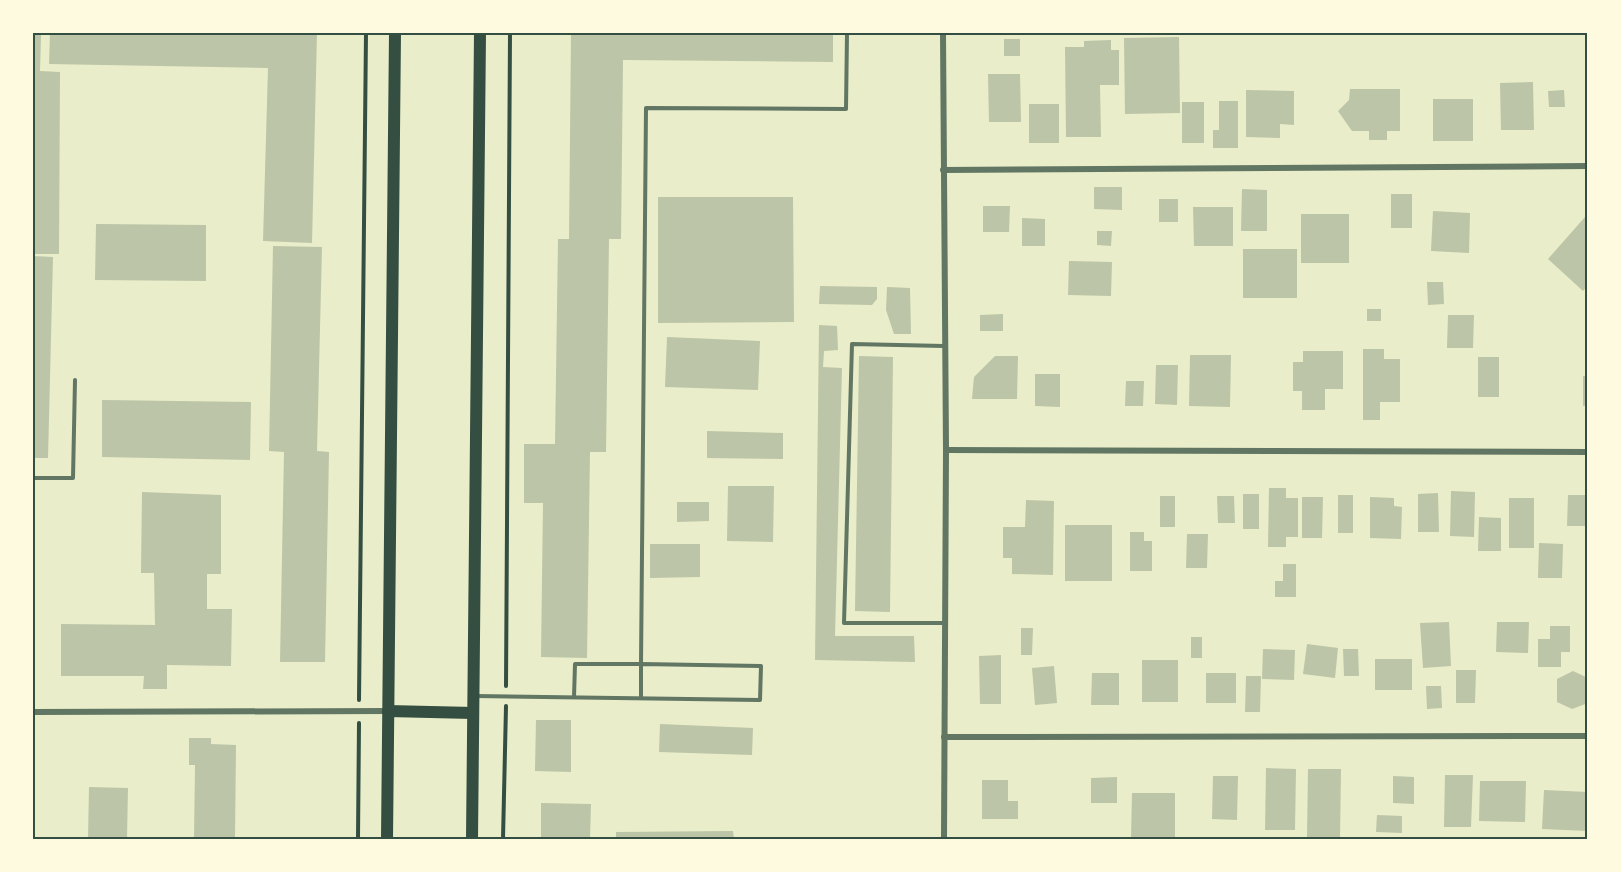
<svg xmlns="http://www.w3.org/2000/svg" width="1621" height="872" viewBox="0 0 1621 872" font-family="'Fira Sans',sans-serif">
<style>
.building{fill:#bcc5a7}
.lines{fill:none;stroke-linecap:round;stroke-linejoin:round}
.path{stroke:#344e41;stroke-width:4}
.service{stroke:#617663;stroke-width:4}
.minor{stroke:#617663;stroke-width:6}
.secondary{stroke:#344e41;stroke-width:12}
.neatline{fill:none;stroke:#344e41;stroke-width:2}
</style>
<rect width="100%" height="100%" fill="#e9edc9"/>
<g class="building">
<path d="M50,33H317L312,243L263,241L268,68L49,64Z"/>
<path d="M571,33H833V62L623,60L621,239H609L606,452H590L587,658L541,657L543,503H524V444H555L558,239H569Z"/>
<path d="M33,35H41L40,71L60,72L59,254H33Z"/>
<path d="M1179,37L1180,113L1125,114L1124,38Z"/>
<rect x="1004" y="39" width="16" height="17"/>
<path d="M1111,40V50H1119V85H1100L1101,137H1066L1065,47H1084V41Z"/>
<path d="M988,74H1020L1021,122H989Z"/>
<path d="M1533,82L1534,130H1501L1500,83Z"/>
<path d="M1350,89H1400V131H1387V140H1369V131H1352L1338,111L1349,100Z"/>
<path d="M1246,90L1294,91V125L1280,124V138L1246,137Z"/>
<path d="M1564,90L1565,107H1549L1548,91Z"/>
<rect x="1433" y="99" width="40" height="42"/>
<path d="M1219,101H1238V148H1213V130H1219Z"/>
<rect x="1182" y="102" width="22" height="41"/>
<rect x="1029" y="104" width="30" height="39"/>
<path d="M1094,187H1122V210L1094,209Z"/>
<path d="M1242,189L1267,190V231H1241Z"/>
<rect x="1391" y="194" width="21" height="34"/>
<path d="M658,197H793L794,322L658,323Z"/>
<rect x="1159" y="199" width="19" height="23"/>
<path d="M983,206H1010L1009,232H983Z"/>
<path d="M1193,207H1233V246H1194Z"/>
<path d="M1433,211L1470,213L1469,253L1431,251Z"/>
<rect x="1301" y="214" width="48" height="49"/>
<path d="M1585,217L1588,219V285L1583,291L1548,259Z"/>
<path d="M1022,218L1045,219V246H1022Z"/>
<path d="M96,224L206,225V281L95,280Z"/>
<path d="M1097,231H1112L1111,246L1097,245Z"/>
<path d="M273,246L322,247L317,451L329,452L325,662H280L284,452L269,451Z"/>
<rect x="1243" y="249" width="54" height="49"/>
<path d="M33,256L53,257L48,458H33Z"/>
<path d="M1069,261L1112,262L1111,296L1068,295Z"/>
<path d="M1427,282H1443L1444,304L1428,305Z"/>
<path d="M820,286L877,287V299L872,305L819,304Z"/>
<path d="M887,287L910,288L911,334H894L886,310Z"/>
<rect x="1367" y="309" width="14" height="12"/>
<path d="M1003,314V331H980V315Z"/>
<path d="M1448,315H1474L1473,348H1447Z"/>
<path d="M819,325L837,326L838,350L824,351L823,367L842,368L835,636H914L915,662L815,660Z"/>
<path d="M667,337L760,341L758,390L665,387Z"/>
<path d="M1363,349H1384V359H1400V402H1380V420H1363Z"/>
<path d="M1303,351H1343V389H1325V410H1302V391H1293V362H1303Z"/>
<path d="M1190,355H1231L1230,407L1189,406Z"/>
<path d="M859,356L893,357L890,612L855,611Z"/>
<path d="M995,356H1018L1017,399H972L974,377Z"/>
<rect x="1478" y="357" width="21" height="40"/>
<path d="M1156,365H1178L1177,405L1155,404Z"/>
<path d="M1035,374H1060V407L1035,406Z"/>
<path d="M1583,376H1588V405L1583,406Z"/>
<path d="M1126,381H1144L1143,406H1125Z"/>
<path d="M102,400L251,402L250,460L102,457Z"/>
<path d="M707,431L783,433V459L707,458Z"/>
<path d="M728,486H774L773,542L727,541Z"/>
<path d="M1269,488H1286V498H1298V537H1286V547H1268Z"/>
<path d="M1451,491L1475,492L1474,537L1450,536Z"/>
<path d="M142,492L221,495V574H207V609H232L231,666L167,665V689H143L144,676H61V624L155,625L154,573H141Z"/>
<path d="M1438,493L1439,532H1418V494Z"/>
<rect x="1243" y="494" width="16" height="35"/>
<rect x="1338" y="495" width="15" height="38"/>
<path d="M1568,495H1588V526H1567Z"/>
<rect x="1160" y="496" width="15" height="31"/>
<path d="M1217,496H1234L1235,523H1218Z"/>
<path d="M1302,497H1323L1322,538H1302Z"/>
<path d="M1370,497L1394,498V506L1402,507L1401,539L1370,538Z"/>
<rect x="1509" y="498" width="25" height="50"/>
<path d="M1026,500L1054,501L1053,575L1012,574V558H1003V527H1025Z"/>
<path d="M677,502H709V521L677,522Z"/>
<path d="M1479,517L1501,518V551H1478Z"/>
<rect x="1065" y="525" width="47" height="56"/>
<path d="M1130,532H1144V541H1152V571H1130Z"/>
<path d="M1187,534H1208L1207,568H1186Z"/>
<path d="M1539,543L1563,544L1562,578H1538Z"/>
<path d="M650,544H700V577L650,578Z"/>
<path d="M1283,564H1296V597H1275V581H1283Z"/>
<path d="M1449,622L1451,666L1423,668L1420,623Z"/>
<path d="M1497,622H1529L1528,653L1496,652Z"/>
<path d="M1550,626H1570V652H1561V667H1538V639H1550Z"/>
<path d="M1021,628H1033L1032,655H1021Z"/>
<rect x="1191" y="637" width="11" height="21"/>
<path d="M1307,644L1338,648L1335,678L1303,674Z"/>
<path d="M1263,649L1295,650L1294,680L1262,679Z"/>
<path d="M1343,649H1358L1359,676H1344Z"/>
<path d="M1001,655V704H980L979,656Z"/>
<rect x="1375" y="659" width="37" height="31"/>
<rect x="1142" y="660" width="36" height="42"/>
<path d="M1054,666L1057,703L1035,705L1032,668Z"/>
<path d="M1456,670H1476L1475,703H1456Z"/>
<path d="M1573,671L1588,678V703L1572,709L1557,702V679Z"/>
<path d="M1092,673H1119V705H1091Z"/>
<rect x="1206" y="673" width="30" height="30"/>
<path d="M1246,676H1261L1260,712H1245Z"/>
<path d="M1426,686H1441L1442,708L1427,709Z"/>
<path d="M536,720H571V772L535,771Z"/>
<path d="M660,724L753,728L752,755L659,752Z"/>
<path d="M189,738H211V744L236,745L235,839H194L195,765H189Z"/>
<path d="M1266,768L1296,769L1295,830H1265Z"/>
<path d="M1308,769H1341L1340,838L1307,837Z"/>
<path d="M1445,775H1473L1471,827H1444Z"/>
<path d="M1213,776H1238L1237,820L1212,819Z"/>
<path d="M1393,776L1414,777V804L1393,803Z"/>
<path d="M1117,777V803H1091V778Z"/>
<path d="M982,780H1008V801H1018V819H982Z"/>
<path d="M1480,781H1526L1525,822L1479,821Z"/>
<path d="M89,787L128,788L127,839H88Z"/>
<path d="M1544,790L1588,792V831L1542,829Z"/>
<path d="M1132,793H1175V839H1131Z"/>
<path d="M541,803L591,804L590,839H541Z"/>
<path d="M1377,815L1402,816V833L1376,832Z"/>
<path d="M733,831L734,839H616V832Z"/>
</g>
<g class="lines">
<g class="path">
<path d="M506,686L510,33"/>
<path d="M359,700L366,33"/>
<path d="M358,839L359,723"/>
<path d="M503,839L506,706"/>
</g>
<g class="service">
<path d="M944,346L852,344L844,623H944"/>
<path d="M33,478H73L75,380"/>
<path d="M475,696L760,700L761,666L641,664V698"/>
<path d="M574,697L575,664H641L646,108L846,109L847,33"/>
</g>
<g class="minor">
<path d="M943,33L946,450L944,839"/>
<path d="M943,170L1588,166"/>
<path d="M946,450L1588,452"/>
<path d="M33,712L388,711"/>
<path d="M944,737L1588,736"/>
</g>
<g class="secondary">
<path d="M388,711L473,713"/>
<path d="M387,839L395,33"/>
<path d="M472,839L480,33"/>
</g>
</g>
<rect width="1621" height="872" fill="none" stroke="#fefae0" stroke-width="69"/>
<rect x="34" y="34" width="1552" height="804" class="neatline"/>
</svg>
